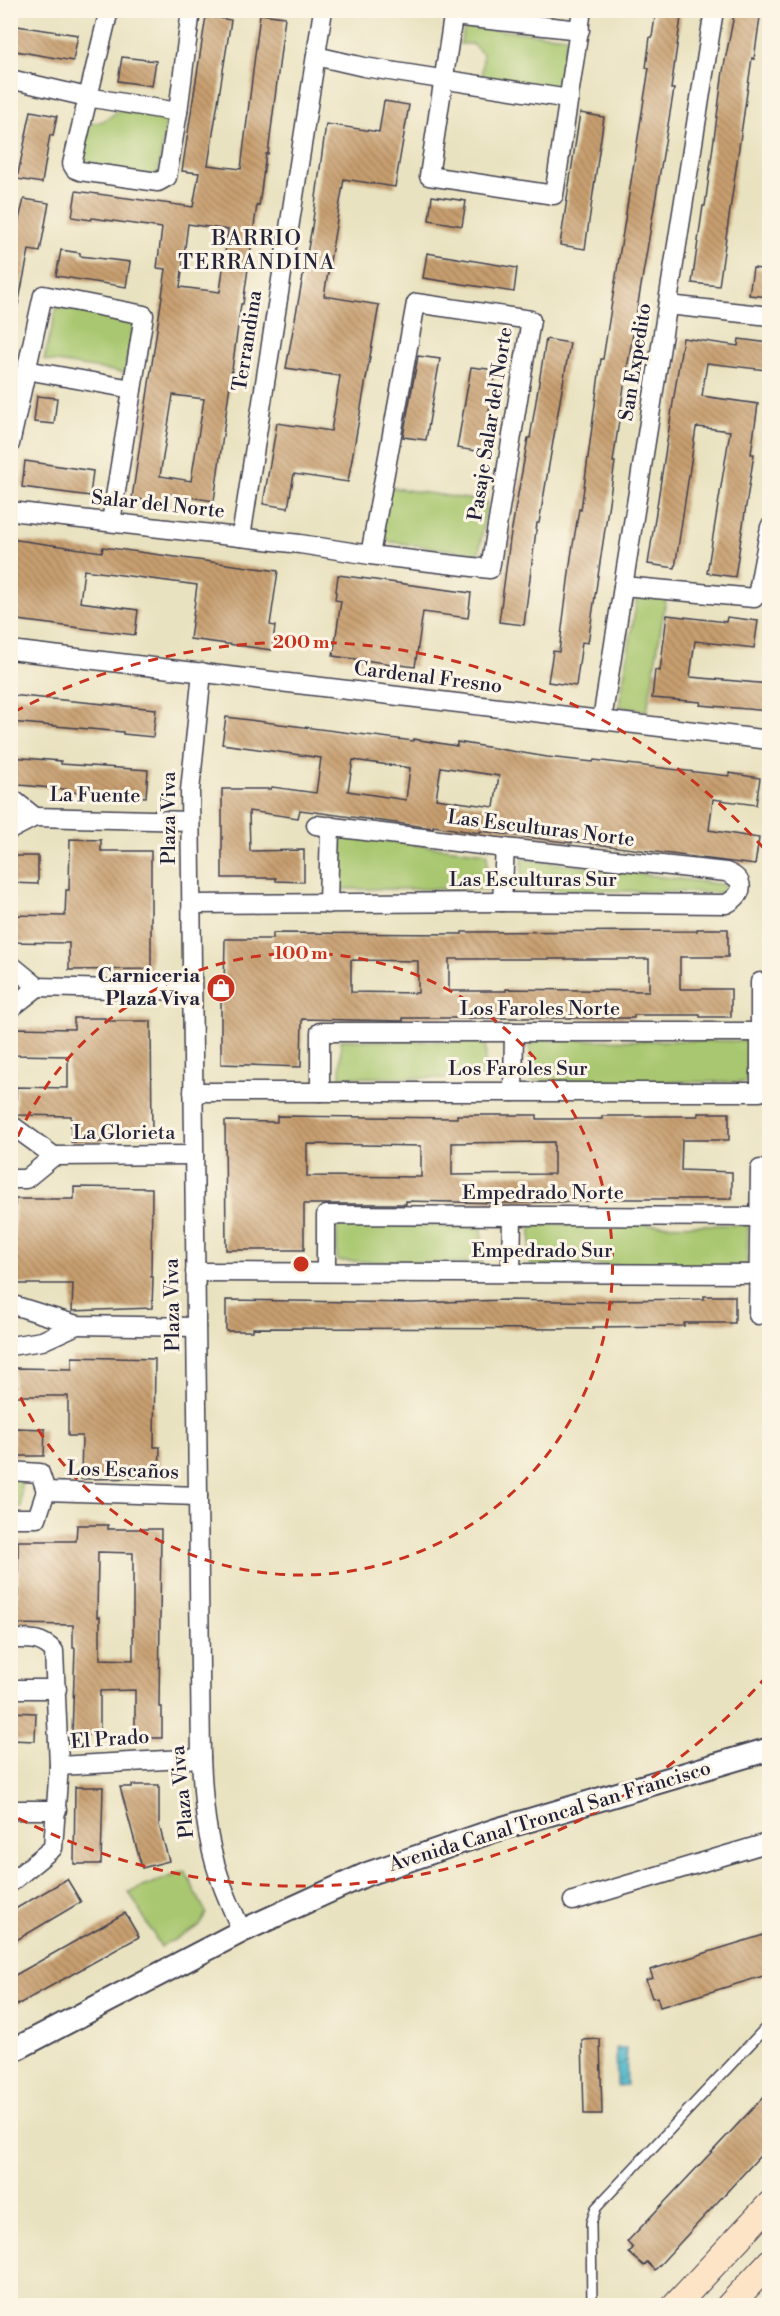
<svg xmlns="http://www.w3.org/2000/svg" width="780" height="2316" viewBox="0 0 780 2316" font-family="'Libre Bodoni',serif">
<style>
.green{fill:#a9c76f;stroke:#667455;stroke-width:1.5}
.water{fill:url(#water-waves);stroke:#366b81;stroke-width:1.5}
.building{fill:url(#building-back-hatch);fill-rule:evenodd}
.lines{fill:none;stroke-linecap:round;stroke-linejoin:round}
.service-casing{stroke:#403f4f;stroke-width:12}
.minor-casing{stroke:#403f4f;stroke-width:21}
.tertiary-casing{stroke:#403f4f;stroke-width:26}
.secondary-casing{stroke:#403f4f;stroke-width:28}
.service{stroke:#fff;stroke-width:9}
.minor{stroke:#fff;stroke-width:18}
.tertiary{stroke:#fff;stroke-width:22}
.secondary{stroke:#fee4c6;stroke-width:26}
.ring{fill:none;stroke:#c8321e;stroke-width:3;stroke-dasharray:10 8}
.labels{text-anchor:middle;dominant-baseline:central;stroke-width:6;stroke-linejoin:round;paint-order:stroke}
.street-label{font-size:20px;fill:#22223b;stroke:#fcf5e5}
.poi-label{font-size:20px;font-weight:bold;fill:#22223b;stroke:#fcf5e5;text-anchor:end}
.neighbourhood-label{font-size:21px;letter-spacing:1.5px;fill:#22223b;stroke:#fcf5e5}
.centre{fill:#c8321e;stroke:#fcf5e5;stroke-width:3}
.ring-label{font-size:18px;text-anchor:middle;font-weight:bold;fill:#c8321e;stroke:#fcf5e5;stroke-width:6;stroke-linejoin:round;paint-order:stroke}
</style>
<defs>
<pattern id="water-waves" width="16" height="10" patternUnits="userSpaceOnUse" patternTransform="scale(1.5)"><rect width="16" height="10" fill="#49b4c7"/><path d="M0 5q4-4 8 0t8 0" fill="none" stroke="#3c92a3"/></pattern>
<pattern id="building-back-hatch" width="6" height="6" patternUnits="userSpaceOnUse" patternTransform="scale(1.5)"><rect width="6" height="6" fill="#c89f6f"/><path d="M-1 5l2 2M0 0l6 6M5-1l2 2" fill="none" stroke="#a2815c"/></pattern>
</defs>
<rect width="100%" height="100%" fill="#fcf5e5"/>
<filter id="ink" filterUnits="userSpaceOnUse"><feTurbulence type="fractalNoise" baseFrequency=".0167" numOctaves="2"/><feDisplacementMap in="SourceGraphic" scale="12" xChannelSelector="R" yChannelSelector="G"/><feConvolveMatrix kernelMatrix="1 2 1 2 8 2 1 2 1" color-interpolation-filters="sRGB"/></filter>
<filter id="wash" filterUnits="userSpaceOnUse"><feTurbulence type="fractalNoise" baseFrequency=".008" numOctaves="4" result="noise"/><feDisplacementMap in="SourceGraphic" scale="24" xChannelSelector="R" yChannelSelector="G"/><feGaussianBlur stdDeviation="1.35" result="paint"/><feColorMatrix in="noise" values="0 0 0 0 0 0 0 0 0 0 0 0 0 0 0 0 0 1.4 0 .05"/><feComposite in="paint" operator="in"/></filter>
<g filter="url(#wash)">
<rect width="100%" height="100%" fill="#e9e2c0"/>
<g class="green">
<path d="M465,27L567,37L557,93L482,80L483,54L472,44H460Z"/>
<path d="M119,110L167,118L157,178L79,165L86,123C100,125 108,119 119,110Z"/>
<path d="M57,307L134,320L125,373L44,360Z"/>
<path d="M387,487L487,502L479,554L379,540Z"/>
<path d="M638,593L666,598L647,711L619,706Z"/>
<path d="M341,836L487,853L488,889H339Z"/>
<path d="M522,859L725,885V893L522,889Z"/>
<path d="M341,1040L486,1042L485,1079L340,1077Z"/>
<path d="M530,1040L748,1041L747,1082L530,1081Z"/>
<path d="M337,1224L482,1227V1264L337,1261Z"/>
<path d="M531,1224L748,1225L747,1266L530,1265Z"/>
<path d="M11,1476L21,1477V1507H11Z"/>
<path d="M185,1871L206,1913L200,1926L161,1947L129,1892Z"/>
</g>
<path class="water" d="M616,2048H626L627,2085L617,2086Z"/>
<g id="blocks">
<g class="building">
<path d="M656,10H682L671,89H674L623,393L613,462H615L588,643L582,642L576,686L548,682L553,651L559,652L571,557L579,509L581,510L601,359H603L617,270L649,68H646L650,37H652Z"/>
<path d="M735,10H761L754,59L752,58L719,286L692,283L703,206H705L723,71Z"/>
<path d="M260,14L285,17L268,154H266L259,206L257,205L243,304H241L214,501L168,494L166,503L132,498L166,269L157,268L162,228L92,218L91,220L72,217L76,191L193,207L199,173L182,171L206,16L231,20L208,165L241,169ZM188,224L228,230L220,292L180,287ZM173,395L204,399L191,481L160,476Z"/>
<path d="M10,25L78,35L73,61L10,50Z"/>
<path d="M122,57L156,61L152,86L118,81Z"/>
<path d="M384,101L409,105L395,187L344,179L324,296L379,305L348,482L294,474L288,508L263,504L277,423L331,431L340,376L286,368L312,227L326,124L379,132Z"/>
<path d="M31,111L57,116L53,136L50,135L42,183L17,179Z"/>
<path d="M580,113L604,117L585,249L560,245Z"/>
<path d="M432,196L466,201L462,226L429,220Z"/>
<path d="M24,199L49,203L40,252L29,250L18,305L10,304V256Z"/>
<path d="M61,250L80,253V256L130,262L126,287L56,276Z"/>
<path d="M427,253L517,268L514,292L423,278Z"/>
<path d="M753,268L770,270V297L749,295Z"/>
<path d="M683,338L738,346L739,339L769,343L766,370L707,363L702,396L758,404L751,454H754L735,577L707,573L730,431L698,427L696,428L675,568L648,564Z"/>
<path d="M546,339L570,343L539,523H537L524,625L499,622L510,539L528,438H530Z"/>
<path d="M418,356L440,359L426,440L403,437Z"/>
<path d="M471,367L496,370L482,452L457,448Z"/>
<path d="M37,396L57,398L54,424L34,422Z"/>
<path d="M25,461L93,471L90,496L22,487Z"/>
<path d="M10,539L102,552L103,547L278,571L270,625L275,626L272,650L190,639L197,585L84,570L80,602L138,610L135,635L10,619Z"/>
<path d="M338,575L471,593L468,618L423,612L415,667L333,656L341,601L335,600Z"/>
<path d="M667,615L726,622L727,617L758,621L754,648L695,641L690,677L770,684V711L700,705L701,702L652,698L655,670L660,671Z"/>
<path d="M10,695L156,709L153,737L123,734V732L10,722Z"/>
<path d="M226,717L413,741V739L457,746V742L547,757L593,762L594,760L729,776V773L760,778L756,805L713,799L709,830L759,838L755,865L572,841V843L480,831V833L433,826V828L300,810L298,818L249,811L250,851L304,850V882L276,881V878H222V789H271L272,787L316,793L321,758L222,744ZM353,760L410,768L406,800L348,791ZM441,767L499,776L494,807L436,799Z"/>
<path d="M10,757L61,761V764L148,770L146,797L71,792V790L10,784Z"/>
<path d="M70,839L101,840V851H151V969L69,970V943L10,942V915L65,916L66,890H69Z"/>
<path d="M10,856H38V884L10,883Z"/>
<path d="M697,929H728V957H680V989H731V1017H700V1015H634V1018H403V1021L302,1019L301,1067L221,1064V987H224L225,939H273V933L462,934V932L697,931ZM449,959H649V991L506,989V991H449ZM351,960L418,961V993L351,992Z"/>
<path d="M74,1018H105V1021H151L152,1136L102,1135V1142H71V1116L16,1115V1087L68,1088V1056L13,1055V1028L74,1029Z"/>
<path d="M698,1113H729V1140H682L681,1170L732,1172V1199H591V1201L501,1203L406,1201V1204H304V1250H226L225,1121L277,1122V1116L457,1118V1115H537V1119H602V1116H698ZM554,1142V1174L452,1175V1143ZM307,1144L421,1146V1177L307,1176Z"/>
<path d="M74,1187L152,1188L151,1277H153L152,1308L72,1311L73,1284H14L15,1199H74Z"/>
<path d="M704,1296H735V1323H684V1326L593,1327V1329L253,1328V1331H226V1300L412,1303L506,1300L611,1302V1300L704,1299Z"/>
<path d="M72,1357L155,1359L154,1447H160L159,1478L81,1479L82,1436H68V1396H14V1368L72,1369Z"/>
<path d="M14,1428L45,1429L44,1456H13Z"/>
<path d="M77,1525H108V1529H161L159,1707H162V1738H135V1690L100,1691V1735L72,1734L75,1648H73V1625L12,1624V1596L18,1597V1541H76ZM98,1552L133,1553V1660L100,1659V1617H97Z"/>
<path d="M10,1712L36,1713L35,1741L10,1740Z"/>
<path d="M132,1785H159V1825L169,1861L142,1868L120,1787H132Z"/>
<path d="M75,1787H103L101,1864H74Z"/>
<path d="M67,1879L81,1902L10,1944V1912Z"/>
<path d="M125,1913L139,1937L10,2009V1978Z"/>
<path d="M770,1933V1974L660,2007L657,1997L652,1998L646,1980L653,1978L650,1970Z"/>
<path d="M600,2039L602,2114H584L582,2040Z"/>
<path d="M770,2090V2145L655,2270L647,2262L644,2266L629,2253L633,2248L627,2242Z"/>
</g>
</g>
</g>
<g filter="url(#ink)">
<use href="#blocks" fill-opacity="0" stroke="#403f4f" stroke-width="1.5"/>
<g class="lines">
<g class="service-casing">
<path id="service" d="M592,2306L591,2223L596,2208L770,2023"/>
</g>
<g class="minor-casing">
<g id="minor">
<path d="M109,10L72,164L75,169L80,171L158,182L167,177L178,112L191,10"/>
<path d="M454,10L429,176L554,195L582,10"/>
<path d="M453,16L580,30"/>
<path d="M316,56L364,67L569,99"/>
<path d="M10,79L87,97L178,112"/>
<path d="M668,305L770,316"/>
<path d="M26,370L132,389"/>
<path d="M10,444L43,295L144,315L111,522"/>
<path d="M10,511L300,544L370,555L490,569L531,320L416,303L370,555"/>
<path d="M241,537L323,10"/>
<path d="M623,586L754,598L758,591L770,527"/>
<path d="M10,650L770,740"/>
<path d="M202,672L190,791L201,1758C203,1799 206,1840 220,1879C226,1896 234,1914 242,1931"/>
<path d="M602,720L714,10"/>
<path d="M10,797L35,817"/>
<path d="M35,817L190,821"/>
<path d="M10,830L35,817"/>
<path d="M502,902L505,848"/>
<path d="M192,904L502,902L726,904C744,895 747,880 726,872L505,848L316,825"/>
<path d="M328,904L330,826"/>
<path d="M10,964L38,987"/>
<path d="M38,987L192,991"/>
<path d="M10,1009L38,987"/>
<path d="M193,1092H760V982"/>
<path d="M320,1092V1032H760"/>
<path d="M513,1092L514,1032"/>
<path d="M10,1127H14L54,1156"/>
<path d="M54,1156L194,1155"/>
<path d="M10,1179H26L54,1156"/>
<path d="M195,1272L759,1274"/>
<path d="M326,1272V1215L759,1217"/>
<path d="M511,1273L512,1216"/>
<path d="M10,1304L77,1325L196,1327"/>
<path d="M758,1315L760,1169"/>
<path d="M10,1346L42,1341L77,1325"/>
<path d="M10,1471L40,1473L46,1491"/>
<path d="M46,1491L198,1496"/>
<path d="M10,1518H37L46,1491"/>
<path d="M10,1639C28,1639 41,1637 54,1651L59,1766L53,1848L10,1883"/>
<path d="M10,1689H57"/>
<path d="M59,1766L201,1758"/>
<path d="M10,1810H57"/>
<path d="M573,1901L770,1842"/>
</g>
</g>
<g class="tertiary-casing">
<path id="tertiary" d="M10,2052L242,1931L367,1874L496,1830L770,1749"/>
</g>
<g class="secondary-casing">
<g id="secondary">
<path d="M675,2306L770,2204"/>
<path d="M729,2306L770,2262"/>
</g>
</g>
<use href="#service" class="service"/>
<use href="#minor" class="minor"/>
<use href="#tertiary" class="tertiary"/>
<use href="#secondary" class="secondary"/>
</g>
</g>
<g class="ring">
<path d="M11 1153A311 311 0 1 1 11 1375"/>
<path d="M767 1676A622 622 0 0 1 14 1816M14 712A622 622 0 0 1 767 852"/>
</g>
<defs>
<g id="shop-disc" transform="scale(1.5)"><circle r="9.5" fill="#c8321e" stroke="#fcf5e5"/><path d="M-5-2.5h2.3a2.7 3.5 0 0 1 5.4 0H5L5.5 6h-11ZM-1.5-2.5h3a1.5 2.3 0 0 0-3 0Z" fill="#fff"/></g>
</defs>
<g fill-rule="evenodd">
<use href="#shop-disc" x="221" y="988"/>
</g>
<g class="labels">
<g class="street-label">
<text transform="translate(248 341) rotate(-81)">Terrandina</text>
<text transform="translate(636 362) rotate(-81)">San Expedito</text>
<text transform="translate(491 424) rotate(-81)">Pasaje Salar del Norte</text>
<text transform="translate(158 505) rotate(6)">Salar del Norte</text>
<text transform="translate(428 678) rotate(7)">Cardenal Fresno</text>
<text transform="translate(95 796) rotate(1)">La Fuente</text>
<text transform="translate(169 818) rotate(-90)">Plaza Viva</text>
<text transform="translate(541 829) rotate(7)">Las Esculturas Norte</text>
<text x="533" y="880">Las Esculturas Sur</text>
<text x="540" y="1009">Los Faroles Norte</text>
<text x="518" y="1069">Los Faroles Sur</text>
<text x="124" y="1133">La Glorieta</text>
<text x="543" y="1193">Empedrado Norte</text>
<text x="542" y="1251">Empedrado Sur</text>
<text transform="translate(173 1305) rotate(-91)">Plaza Viva</text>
<text transform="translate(123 1471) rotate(2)">Los Escaños</text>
<text transform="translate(110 1740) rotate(-4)">El Prado</text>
<text transform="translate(183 1792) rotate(-96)">Plaza Viva</text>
<text transform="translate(550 1817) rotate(-17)">Avenida Canal Troncal San Francisco</text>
</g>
<g class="poi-label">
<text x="200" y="976">Carniceria<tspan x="200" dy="23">Plaza Viva</tspan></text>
</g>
<g class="neighbourhood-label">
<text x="257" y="239">BARRIO<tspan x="257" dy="24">TERRANDINA</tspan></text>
</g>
</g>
<circle cx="301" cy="1264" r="9" class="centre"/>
<g class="ring-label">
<text x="301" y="648">200 m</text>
<text x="301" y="959">100 m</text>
</g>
<rect width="780" height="2316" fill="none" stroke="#fcf5e5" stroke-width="36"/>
</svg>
